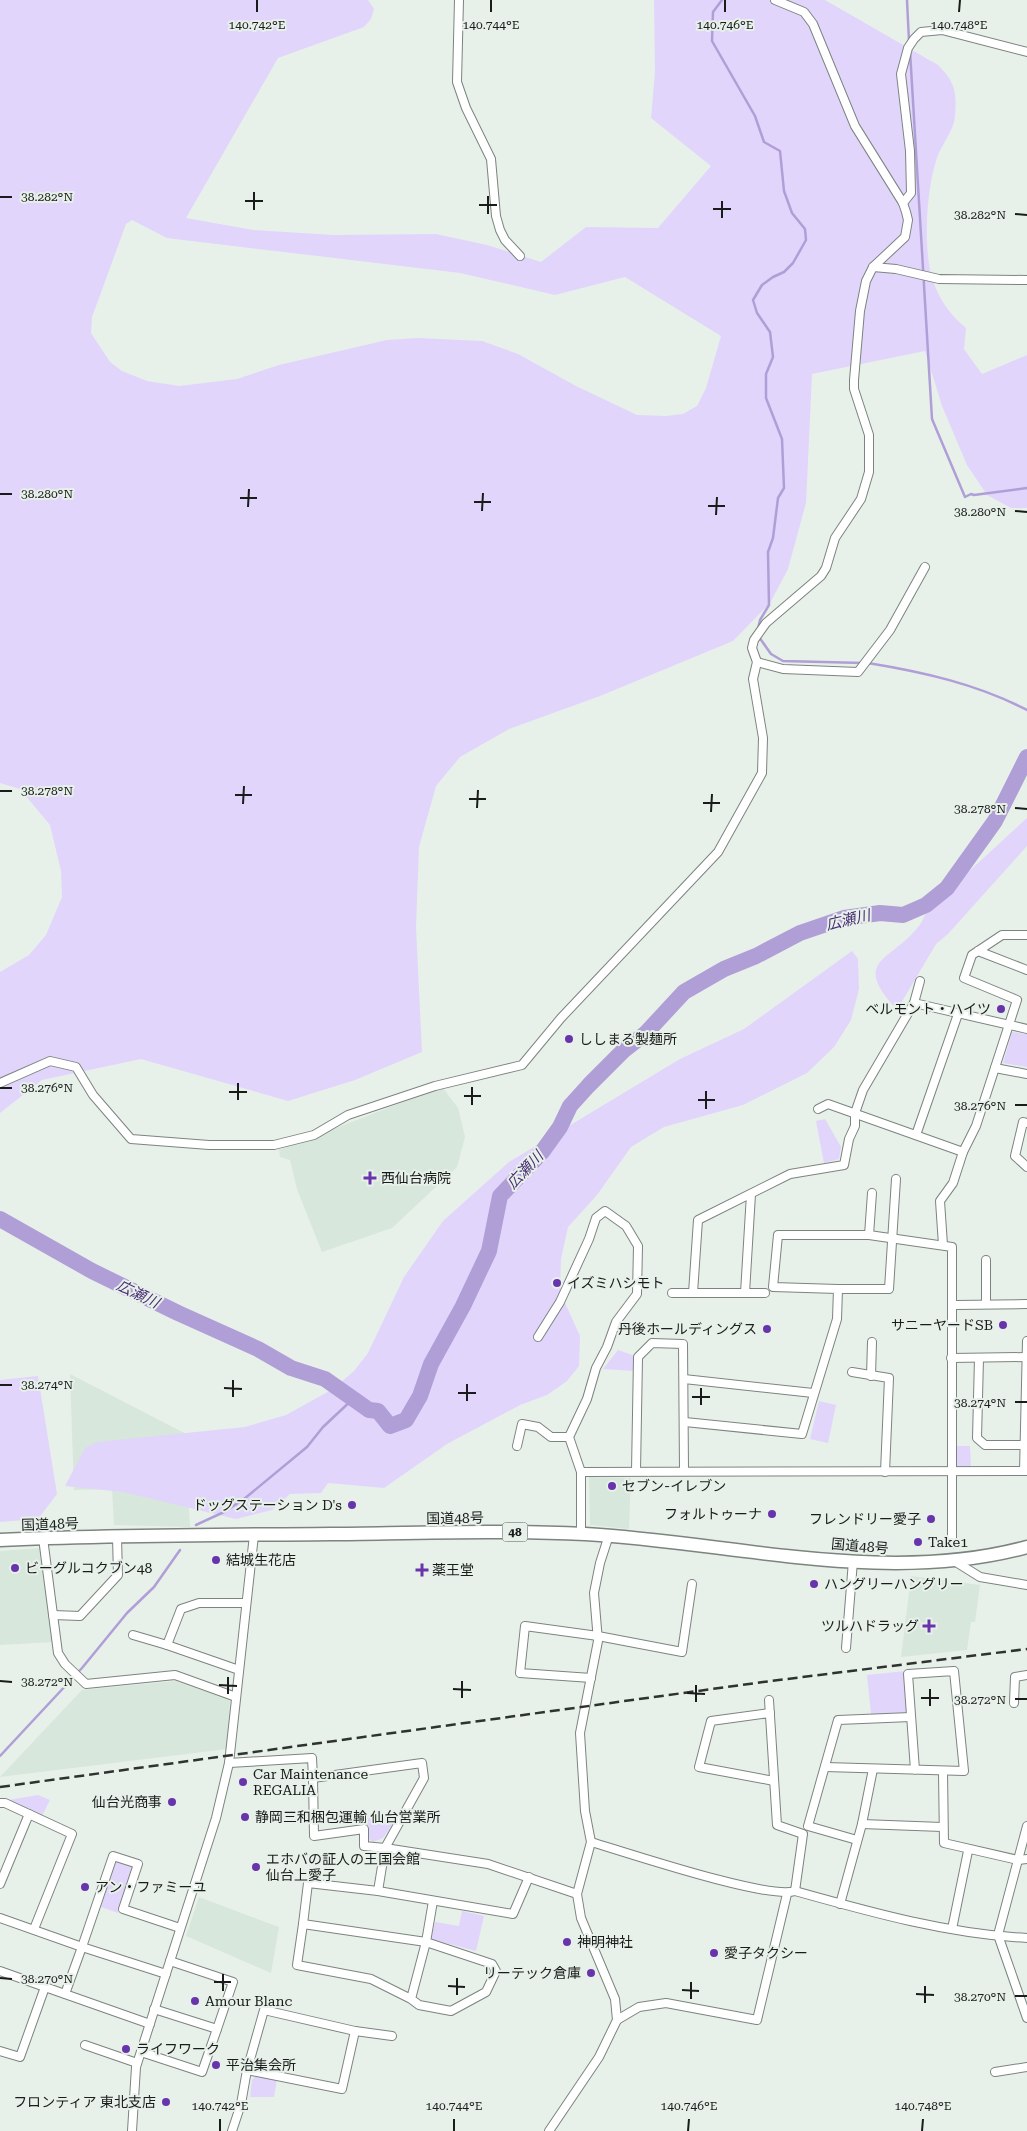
<svg xmlns="http://www.w3.org/2000/svg" width="1027" height="2131" viewBox="0 0 1027 2131" font-family="'Roboto Serif','Noto Sans JP',serif">
<style>
.built{fill:#d7e7dc}
.green{fill:#e1d5fc;fill-rule:evenodd}
.lines{fill:none;stroke-linecap:round;stroke-linejoin:round}
.stream{stroke:#b09fd7;stroke-width:2.5}
.river{stroke:#b09fd7;stroke-width:16}
.minor-casing{stroke:#7c847f;stroke-width:10}
.trunk-casing{stroke:#7c847f;stroke-width:15}
.minor{stroke:#fff;stroke-width:8}
.trunk{stroke:#fff;stroke-width:12}
.rail{stroke:#2f3330;stroke-width:2.5;stroke-dasharray:10 5;stroke-linecap:butt}
.ticks{fill:none;stroke:#191c1a;stroke-width:2}
.poi-dot{fill:#6834ab;stroke:#e8f0ea;stroke-width:2}
.labels{text-anchor:middle;dominant-baseline:central;stroke-width:4;stroke-linejoin:round;paint-order:stroke}
.shield{fill:#e8f0ea;stroke:#575c58;stroke-width:1}
.shield-label{font-size:12px;font-weight:bold;fill:#191c1a}
.poi-label{font-size:14px;fill:#191c1a;stroke:#e8f0ea;text-anchor:start}
.street-label{font-size:14px;fill:#191c1a;stroke:#e8f0ea}
.water-label{font-size:15px;font-style:italic;fill:#4a2f73;stroke:#e8f0ea}
.ticks-label{font-size:12px;text-anchor:middle;fill:#191c1a;stroke:#e8f0ea;stroke-width:4;stroke-linejoin:round;paint-order:stroke}
</style>
<rect width="100%" height="100%" fill="#e8f0ea"/>
<g class="built">
<path d="M442,1087L458,1108L465,1137L457,1167L392,1228L322,1252L297,1189L290,1160L280,1157L279,1150Z"/>
<path d="M70,1374L194,1438L187,1472L190,1527L114,1525L112,1489L74,1490Z"/>
<path d="M589,1477L631,1478L629,1529L590,1525Z"/>
<path d="M41,1548L54,1642L0,1645V1551Z"/>
<path d="M911,1576L980,1585L975,1622H971L967,1650L901,1657Z"/>
<path d="M175,1681L230,1700L227,1749L0,1777L82,1690Z"/>
<path d="M199,1897L279,1927L271,1973L186,1936Z"/>
</g>
<g class="green">
<path d="M0,0H368L374,9L371,19L364,27L278,58L186,218L253,230L333,235L436,234L487,245L541,262L586,227L658,228L711,166L651,118L655,72L654,0H825L938,65C955,82 957,92 955,116C954,131 941,145 937,158C926,189 922,257 935,286C942,304 952,316 966,328L964,349L982,374L1027,355V508H1011L987,495L967,465L942,406L925,351L812,374L806,503L788,569L770,603L733,641L600,696L509,729L460,757L436,786L419,847L416,927L422,1052L355,1080L288,1101L141,1059L42,1080L0,1113V972L29,955L46,935L62,897L61,871L50,825L20,789L0,783ZM132,220L167,238L460,273L555,295L625,277L721,336L706,388L697,406L683,414L666,416L637,415L576,386L518,354L482,341L418,338L387,340L279,365L237,379L179,386L147,381L122,371L110,362L91,333L92,317L126,224Z"/>
<path d="M1027,818V846L948,934L936,944L897,1010C850,959 891,962 919,926C923,921 925,914 928,909Z"/>
<path d="M852,951L858,959L859,989L851,1020L834,1047L807,1073L743,1105L664,1127L631,1147L597,1195L568,1227L561,1259L560,1292L580,1336L579,1366L567,1381L547,1395L520,1405L447,1444L384,1488L328,1483L321,1493L290,1494L272,1510L236,1519L123,1492L65,1486L85,1448L97,1442L245,1427L286,1415L333,1389L354,1371L368,1353L404,1277L443,1221L509,1162L680,1059L744,1029Z"/>
<path d="M1012,1032L1027,1034V1067L1003,1063Z"/>
<path d="M825,1119L841,1147L839,1159L824,1163L816,1121Z"/>
<path d="M618,1350L635,1356L634,1371L603,1369Z"/>
<path d="M38,1376L57,1494L38,1519L0,1522V1380Z"/>
<path d="M819,1401L836,1405L828,1443L810,1439Z"/>
<path d="M953,1446H970L971,1468L953,1469Z"/>
<path d="M905,1671L908,1712L905,1714H871L867,1675Z"/>
<path d="M38,1795L50,1800L42,1816L9,1800Z"/>
<path d="M390,1816L392,1825L383,1838L373,1842L369,1839V1826L363,1825L362,1819Z"/>
<path d="M116,1860L133,1866L118,1913L101,1907Z"/>
<path d="M462,1911L484,1916L476,1951L431,1939L435,1922L459,1926Z"/>
<path d="M257,2075L277,2079L274,2097H250L252,2080Z"/>
</g>
<g class="lines">
<g class="stream">
<path d="M722,0L713,12L712,41L755,116L764,142L780,151L784,191L792,213L805,229L806,240L793,263L784,272L773,277L762,285L753,300L757,313L770,332L773,357L766,374V398L782,439L784,488L778,498L773,538L768,552L769,605L760,620L758,629"/>
<path d="M907,0L909,41"/>
<path d="M910,51L932,419L965,497L971,494L974,495L1027,488"/>
<path d="M759,637L771,654L783,661L863,663"/>
<path d="M868,663C923,672 977,684 1027,710"/>
<path d="M196,1525L224,1512L244,1499L307,1447L323,1427L354,1398"/>
<path d="M0,1756L82,1668L127,1613L154,1587L180,1550"/>
</g>
<path class="river" d="M0,1219L92,1271L178,1313L258,1349L291,1368L325,1379L369,1410L378,1411L390,1426L406,1420L420,1396L431,1364L463,1306L489,1251L500,1196L542,1152L560,1127L570,1106L589,1085L623,1051L646,1033L684,992L724,969L756,956L800,933L844,918L880,913L903,915L926,905L947,888L995,821L1027,757"/>
<g class="minor-casing">
<g id="minor">
<path d="M459,0L457,82L466,108L491,159L496,216L500,230L505,240L520,256"/>
<path d="M903,203L911,193L910,151L901,74L908,48L914,39L921,32L942,30L1027,52"/>
<path d="M873,267L896,269L939,279L1027,280"/>
<path d="M757,662L783,669L858,672L890,630L925,567"/>
<path d="M978,951L1027,970"/>
<path d="M914,1003L920,981"/>
<path d="M995,1068L1027,1074"/>
<path d="M0,1083L50,1061L76,1067L93,1095L131,1139L209,1145H274L314,1135L348,1115L435,1086L522,1065L561,1018L718,852L762,773L763,738L753,679L757,662L752,648L754,640L766,623L821,576L826,568L835,538L861,499L869,472V435L854,389V380L860,311L866,281L873,267L905,237L908,220L906,212L903,203L855,126L813,24L804,12L775,0"/>
<path d="M818,1109L828,1104L963,1152L976,1126L1017,1000L964,978L972,955L1002,935H1027"/>
<path d="M1027,1123L1023,1122L1015,1156L1027,1167"/>
<path d="M916,1135L958,1014"/>
<path d="M869,1235L872,1193"/>
<path d="M943,1245L940,1201L953,1183L963,1152"/>
<path d="M986,1260V1304"/>
<path d="M838,1289H889L896,1179"/>
<path d="M672,1293H693"/>
<path d="M745,1293L751,1194"/>
<path d="M765,1293H693L698,1220L790,1174L844,1165L849,1139L855,1126V1113L863,1090L914,1003L1027,1029"/>
<path d="M956,1305L1027,1304"/>
<path d="M538,1337L560,1302L589,1239L596,1218L605,1211L626,1226L638,1246L637,1294L616,1322L607,1347L596,1368L587,1399L569,1437L581,1472V1534"/>
<path d="M951,1358L1027,1357"/>
<path d="M979,1358L977,1438L985,1445H1025"/>
<path d="M852,1372L889,1378L885,1472"/>
<path d="M871,1376L872,1342"/>
<path d="M684,1379L813,1393"/>
<path d="M685,1422L802,1434L837,1319L838,1289L773,1287L778,1235H869L952,1247V1544"/>
<path d="M517,1446L522,1424L538,1427L551,1437H569"/>
<path d="M636,1471L638,1357L652,1343L683,1344L684,1470"/>
<path d="M1024,1471L1027,1341"/>
<path d="M581,1472L1027,1471"/>
<path d="M609,1535L600,1563L594,1593L598,1641L580,1733L585,1811L591,1842L577,1894L581,1918L615,1999L617,2020"/>
<path d="M43,1538L58,1653L65,1664L86,1684L175,1675L236,1697"/>
<path d="M956,1562L980,1577L1027,1585"/>
<path d="M53,1615L80,1616L118,1575L117,1537"/>
<path d="M133,1635L167,1645"/>
<path d="M846,1648L853,1561"/>
<path d="M239,1670L167,1645L181,1609L199,1603H246"/>
<path d="M591,1678L520,1673L525,1626L598,1636L682,1652L692,1584"/>
<path d="M769,1700L777,1825L803,1834L795,1891"/>
<path d="M1014,1703L1015,1677L1027,1675"/>
<path d="M770,1713L711,1721L699,1767L774,1781"/>
<path d="M229,1763L312,1758L313,1778L422,1763L424,1778L385,1848L378,1891"/>
<path d="M825,1767L964,1771L954,1671L908,1674L915,1770"/>
<path d="M943,1772L944,1843L1018,1860L1027,1859"/>
<path d="M313,1778L314,1836L364,1829V1846L385,1848L488,1864L577,1894"/>
<path d="M0,1803H5L72,1834L34,1929"/>
<path d="M862,1824L942,1827"/>
<path d="M1027,1826L998,1935L1027,2018"/>
<path d="M857,1840L808,1826L838,1720L911,1717"/>
<path d="M591,1842C625,1852 768,1900 795,1891C870,1912 948,1934 1027,1938"/>
<path d="M0,1884L29,1814"/>
<path d="M840,1904L862,1824L873,1769"/>
<path d="M0,1918L82,1947L65,1994"/>
<path d="M303,1924L308,1883L378,1891L513,1914L529,1877"/>
<path d="M952,1929L968,1851"/>
<path d="M170,1961L233,1982L217,2029"/>
<path d="M0,1971L45,1987"/>
<path d="M166,1974L82,1947L113,1856L138,1864L123,1909L180,1928"/>
<path d="M411,1999L419,2005L451,2011L486,1992L496,1971L492,1964L426,1942L303,1924L297,1965L371,1979L411,1999L426,1942L433,1901"/>
<path d="M85,2045L137,2063"/>
<path d="M0,2051L20,2057L45,1987L150,2024"/>
<path d="M141,2052L202,2072L217,2029L154,2009"/>
<path d="M247,2070L342,2089L355,2031"/>
<path d="M995,2072L1027,2067"/>
<path d="M132,2131L136,2067L216,1818L229,1763L254,1535"/>
<path d="M232,2131L241,2104L247,2070L264,2010L355,2031L392,2036"/>
<path d="M549,2131L599,2057L617,2020L639,2007L666,2003L757,2020L787,1894"/>
</g>
</g>
<g class="trunk-casing">
<path id="trunk" d="M0,1540C110,1535 221,1535 331,1534C416,1533 501,1530 585,1534C730,1542 885,1586 1027,1547"/>
</g>
<use href="#minor" class="minor"/>
<use href="#trunk" class="trunk"/>
<path class="rail" d="M0,1787L763,1682L1027,1649"/>
</g>
<path class="ticks" d="M257,12V0M491,12V0M725,12V0M959,12L960,0M0,197H12M245,201H263M479,205H497M713,209H731M254,210V192M488,214V196M1015,214L1027,215M722,218V201M0,494H12M240,498H257M474,502H491M708,506H725M248,507L249,489M482,511L483,493M1015,511L1027,512M716,515L717,497M0,791H12M235,795H252M469,799H486M703,803H720M243,804L244,786M477,808L478,790M1015,808L1027,809M711,812L712,794M0,1088H12M229,1092H247M464,1096H481M238,1100V1083M698,1100H715M472,1105V1087M1015,1105H1027M706,1109V1091M0,1385H12M224,1388L242,1389M458,1393H476M233,1397V1380M692,1397H710M467,1401V1384M1015,1402H1027M701,1405V1388M0,1681L12,1682M219,1685L237,1686M453,1689L471,1690M687,1693L705,1694M228,1694V1677M462,1698V1681M921,1698H939M1015,1699H1027M696,1702V1685M930,1706V1689M0,1978L12,1979M214,1982H231M448,1986L465,1987M682,1990L699,1991M223,1991V1974M916,1994L934,1995M457,1995V1978M1015,1996H1027M691,1999V1982M925,2003V1986M220,2131V2119M454,2131V2119M688,2131L689,2119M922,2131L923,2119"/>
<g class="poi-dot">
<circle cx="1001" cy="1009" r="5"/>
<circle cx="569" cy="1039" r="5"/>
<path d="M367.5 1170.5h5v5h5v5h-5v5h-5v-5h-5v-5h5z"/>
<circle cx="557" cy="1283" r="5"/>
<circle cx="1003" cy="1325" r="5"/>
<circle cx="767" cy="1329" r="5"/>
<circle cx="612" cy="1486" r="5"/>
<circle cx="352" cy="1505" r="5"/>
<circle cx="772" cy="1514" r="5"/>
<circle cx="931" cy="1519" r="5"/>
<circle cx="918" cy="1542" r="5"/>
<circle cx="216" cy="1560" r="5"/>
<circle cx="15" cy="1568" r="5"/>
<path d="M419.5 1562.5h5v5h5v5h-5v5h-5v-5h-5v-5h5z"/>
<circle cx="814" cy="1584" r="5"/>
<path d="M926.5 1618.5h5v5h5v5h-5v5h-5v-5h-5v-5h5z"/>
<circle cx="243" cy="1782" r="5"/>
<circle cx="172" cy="1802" r="5"/>
<circle cx="245" cy="1817" r="5"/>
<circle cx="256" cy="1867" r="5"/>
<circle cx="85" cy="1887" r="5"/>
<circle cx="567" cy="1942" r="5"/>
<circle cx="714" cy="1953" r="5"/>
<circle cx="591" cy="1973" r="5"/>
<circle cx="195" cy="2001" r="5"/>
<circle cx="126" cy="2049" r="5"/>
<circle cx="216" cy="2065" r="5"/>
<circle cx="166" cy="2102" r="5"/>
</g>
<g class="labels">
<rect class="shield" x="502.5" y="1522.5" width="25" height="19" rx="4"/>
<g class="shield-label">
<text x="515" y="1532">48</text>
</g>
<g class="poi-label">
<text x="991" y="1009" text-anchor="end">ベルモント・ハイツ</text>
<text x="579" y="1039">ししまる製麺所</text>
<text x="381" y="1178">西仙台病院</text>
<text x="567" y="1283">イズミハシモト</text>
<text x="993" y="1325" text-anchor="end">サニーヤードSB</text>
<text x="757" y="1329" text-anchor="end">丹後ホールディングス</text>
<text x="622" y="1486">セブン-イレブン</text>
<text x="342" y="1505" text-anchor="end">ドッグステーション D's</text>
<text x="762" y="1514" text-anchor="end">フォルトゥーナ</text>
<text x="921" y="1519" text-anchor="end">フレンドリー愛子</text>
<text x="928" y="1542">Take1</text>
<text x="226" y="1560">結城生花店</text>
<text x="25" y="1568">ビーグルコクブン48</text>
<text x="432" y="1570">薬王堂</text>
<text x="824" y="1584">ハングリーハングリー</text>
<text x="919" y="1626" text-anchor="end">ツルハドラッグ</text>
<text x="253" y="1774">Car Maintenance<tspan x="253" dy="16">REGALIA</tspan></text>
<text x="162" y="1802" text-anchor="end">仙台光商事</text>
<text x="255" y="1817">静岡三和梱包運輸 仙台営業所</text>
<text x="266" y="1859">エホバの証人の王国会館<tspan x="266" dy="16">仙台上愛子</tspan></text>
<text x="95" y="1887">アン・ファミーユ</text>
<text x="577" y="1942">神明神社</text>
<text x="724" y="1953">愛子タクシー</text>
<text x="581" y="1973" text-anchor="end">リーテック倉庫</text>
<text x="205" y="2001">Amour Blanc</text>
<text x="136" y="2049">ライフワーク</text>
<text x="226" y="2065">平治集会所</text>
<text x="156" y="2102" text-anchor="end">フロンティア 東北支店</text>
</g>
<g class="street-label">
<text transform="translate(455 1518) rotate(-1)">国道48号</text>
<text transform="translate(50 1524) rotate(-2)">国道48号</text>
<text transform="translate(860 1546) rotate(5)">国道48号</text>
</g>
<g class="water-label">
<text transform="translate(848 920) rotate(-13)">広瀬川</text>
<text transform="translate(525 1170) rotate(-47)">広瀬川</text>
<text transform="translate(138 1294) rotate(26)">広瀬川</text>
</g>
</g>
<g class="ticks-label">
<text x="257" y="29">140.742°E</text>
<text x="491" y="29">140.744°E</text>
<text x="725" y="29">140.746°E</text>
<text x="959" y="29">140.748°E</text>
<text x="47" y="201">38.282°N</text>
<text x="980" y="219">38.282°N</text>
<text x="47" y="498">38.280°N</text>
<text x="980" y="516">38.280°N</text>
<text x="47" y="795">38.278°N</text>
<text x="980" y="813">38.278°N</text>
<text x="47" y="1092">38.276°N</text>
<text x="980" y="1110">38.276°N</text>
<text x="47" y="1389">38.274°N</text>
<text x="980" y="1407">38.274°N</text>
<text x="47" y="1686">38.272°N</text>
<text x="980" y="1704">38.272°N</text>
<text x="47" y="1983">38.270°N</text>
<text x="980" y="2001">38.270°N</text>
<text x="220" y="2110">140.742°E</text>
<text x="454" y="2110">140.744°E</text>
<text x="689" y="2110">140.746°E</text>
<text x="923" y="2110">140.748°E</text>
</g>
</svg>
